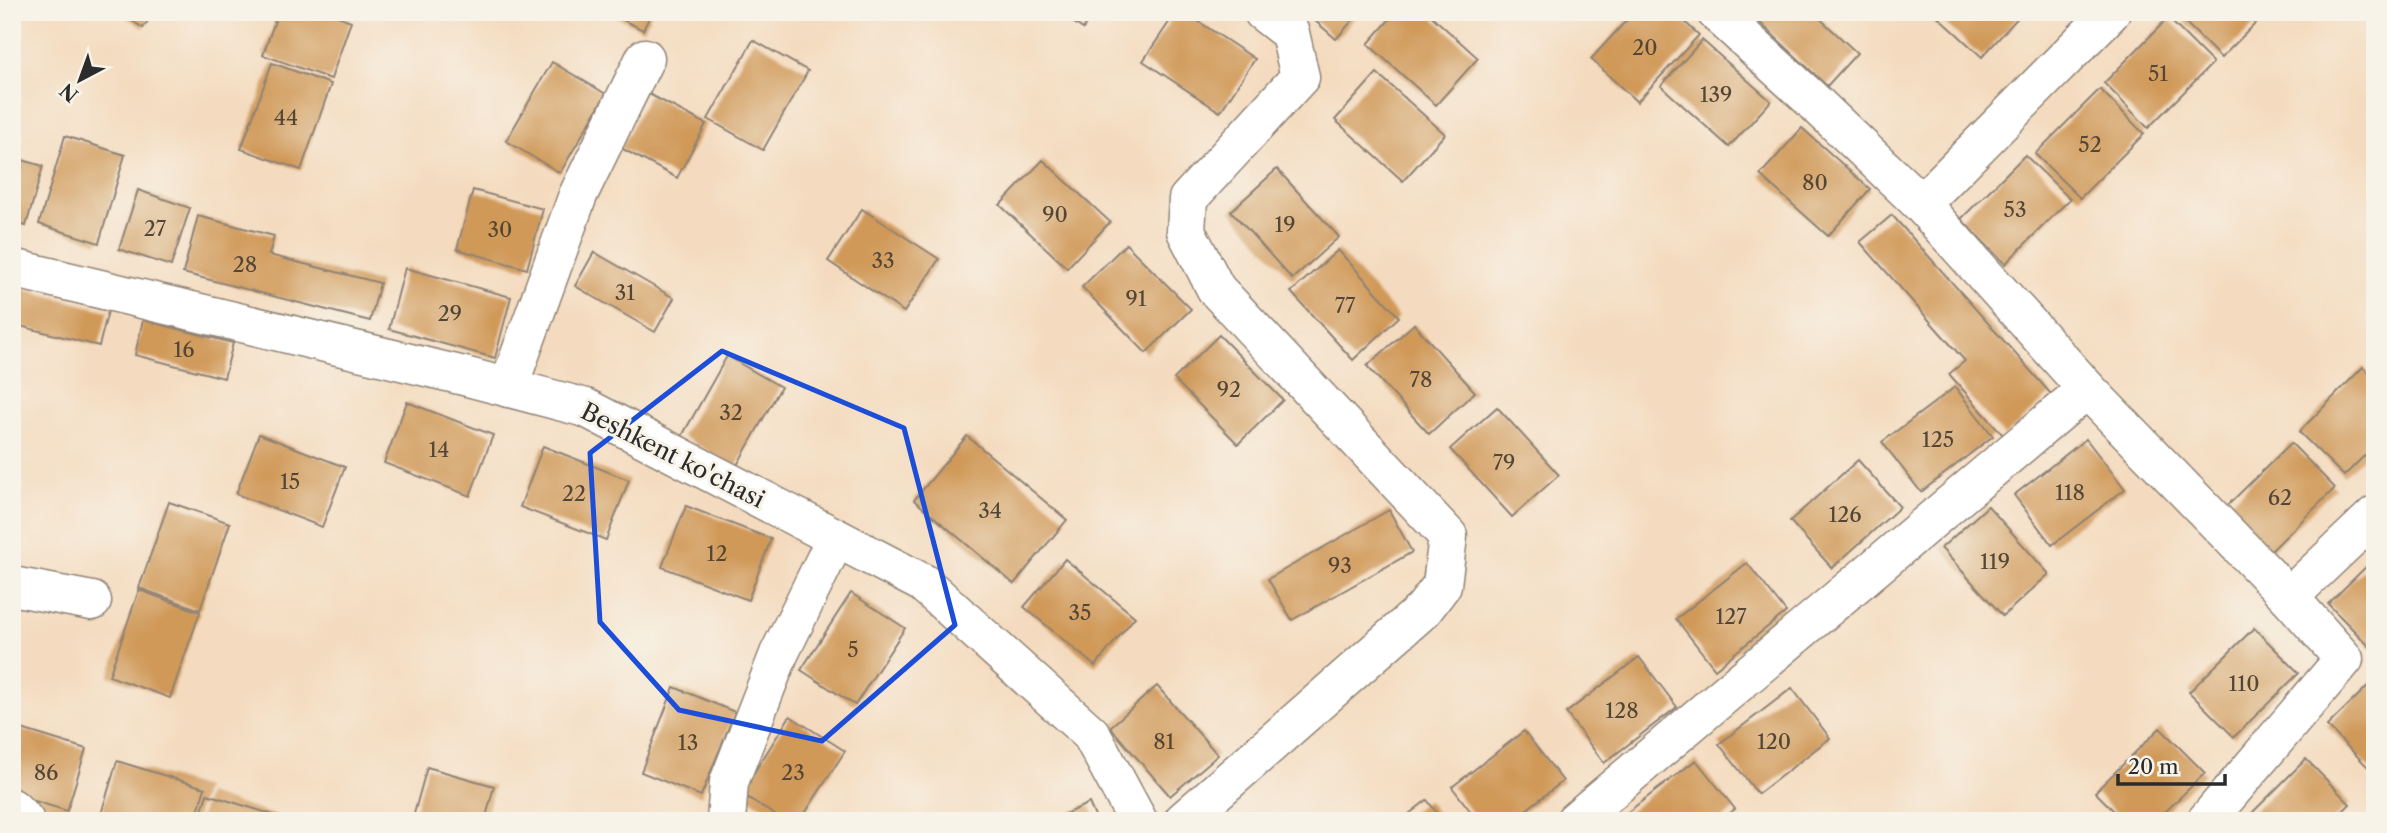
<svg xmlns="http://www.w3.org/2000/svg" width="2387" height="833" viewBox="0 0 2387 833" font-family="'Libre Caslon Text',serif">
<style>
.building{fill:#d09958}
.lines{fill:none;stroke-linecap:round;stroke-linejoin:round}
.minor-casing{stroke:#908375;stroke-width:41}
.minor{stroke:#fff;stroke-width:38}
.marked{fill:none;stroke:#1d4ed8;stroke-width:5;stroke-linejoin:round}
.labels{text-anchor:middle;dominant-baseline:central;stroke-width:6;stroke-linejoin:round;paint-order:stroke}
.number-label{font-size:21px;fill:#544636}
.street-label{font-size:24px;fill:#2b2b2b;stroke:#f7f3e8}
</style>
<rect width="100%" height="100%" fill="#f7f3e8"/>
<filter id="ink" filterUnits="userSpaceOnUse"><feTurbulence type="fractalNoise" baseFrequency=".0143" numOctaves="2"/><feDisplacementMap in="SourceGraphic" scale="14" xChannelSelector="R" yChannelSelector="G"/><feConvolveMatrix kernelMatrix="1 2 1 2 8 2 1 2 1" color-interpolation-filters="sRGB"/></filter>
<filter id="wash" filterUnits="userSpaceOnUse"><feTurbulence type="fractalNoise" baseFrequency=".00686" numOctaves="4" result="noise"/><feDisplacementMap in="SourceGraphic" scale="28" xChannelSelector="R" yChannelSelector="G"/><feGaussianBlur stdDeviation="1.57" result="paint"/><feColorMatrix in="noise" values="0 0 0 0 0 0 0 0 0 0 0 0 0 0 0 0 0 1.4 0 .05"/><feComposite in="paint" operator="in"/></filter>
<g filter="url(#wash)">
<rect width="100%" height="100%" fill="#f4dbbf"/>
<g id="blocks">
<g class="building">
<path d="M119,12H154L143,28Z"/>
<path d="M278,12H327L351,21L331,79L263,55Z"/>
<path d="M607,12H652L643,30Z"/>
<path d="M1058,12H1094L1083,29Z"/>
<path d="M1176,12H1184L1255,59L1220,112L1143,61Z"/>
<path d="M1305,12H1360L1336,39Z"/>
<path d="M1396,12H1427L1478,58L1436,105L1368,44Z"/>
<path d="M1634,12H1674L1699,35L1637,102L1591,59Z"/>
<path d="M1759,12H1813L1857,53L1827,86L1754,17Z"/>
<path d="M1937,12H2023L1982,57L1935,14Z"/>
<path d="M2175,12H2267L2221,58Z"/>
<path d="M2168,18L2213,63L2148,128L2104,83Z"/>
<path d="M753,40L808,71L763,150L708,119Z"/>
<path d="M1702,40L1771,101L1729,147L1661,86Z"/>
<path d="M552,62L606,94L560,173L506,141Z"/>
<path d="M272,63L331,84L301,170L241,149Z"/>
<path d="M1377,73L1445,134L1403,181L1335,120Z"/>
<path d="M2100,89L2144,134L2080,198L2035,154Z"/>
<path d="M649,94L706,124L677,178L621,148Z"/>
<path d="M1802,128L1870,189L1828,236L1760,175Z"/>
<path d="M65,136L125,155L99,243L39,224Z"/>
<path d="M2025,155L2070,199L2005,264L1961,219Z"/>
<path d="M12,157L43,166L26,226L12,222Z"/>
<path d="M1043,160L1110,222L1067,268L1000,205Z"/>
<path d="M1277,169L1339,237L1292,279L1231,211Z"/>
<path d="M138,190L190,208L171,266L119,249Z"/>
<path d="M473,190L543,209L527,269L457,249Z"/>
<path d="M862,209L939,259L904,312L828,261Z"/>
<path d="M1892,215L2051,394L2004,436L1949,374L1965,361L1860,242Z"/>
<path d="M198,216L274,236L269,255L380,283L370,321L183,273Z"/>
<path d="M1126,244L1191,309L1146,353L1082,287Z"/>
<path d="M1338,250L1399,317L1353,360L1291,292Z"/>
<path d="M594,252L674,298L655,332L575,286Z"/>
<path d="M405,268L511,297L495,358L389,329Z"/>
<path d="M18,288L108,311L99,346L12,324V313Z"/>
<path d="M143,320L233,343L224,378L135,355Z"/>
<path d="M1414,324L1475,392L1429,434L1367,366Z"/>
<path d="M1219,335L1283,400L1238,444L1174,379Z"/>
<path d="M727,356L781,387L736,467L682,436Z"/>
<path d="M2363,367L2375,379V445L2344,476L2299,432Z"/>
<path d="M1955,387L1993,436L1921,492L1882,442Z"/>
<path d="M407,402L493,435L470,496L384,463Z"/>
<path d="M1497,407L1559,475L1512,517L1450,449Z"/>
<path d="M259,434L345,467L322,527L236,494Z"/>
<path d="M967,436L1067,520L1014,584L914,500Z"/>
<path d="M2086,439L2125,489L2052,545L2014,495Z"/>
<path d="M2291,443L2335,488L2270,552L2226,507Z"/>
<path d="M543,446L629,480L606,540L520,507Z"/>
<path d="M1858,460L1900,507L1832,568L1790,521Z"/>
<path d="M169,502L230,523L200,610L139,588Z"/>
<path d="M686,506L771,539L748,600L662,567Z"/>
<path d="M1988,506L2049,574L2003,616L1941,548Z"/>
<path d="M1389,510L1412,552L1292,620L1268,579Z"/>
<path d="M2375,558V646L2372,649L2328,604Z"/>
<path d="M1065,559L1135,617L1095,666L1024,607Z"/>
<path d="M1747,563L1786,612L1715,669L1676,619Z"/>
<path d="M139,590L200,612L170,698L109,676Z"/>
<path d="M851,593L905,628L855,705L801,670Z"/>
<path d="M2254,628L2299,673L2234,737L2189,692Z"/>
<path d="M1639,657L1677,707L1604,763L1566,713Z"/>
<path d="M2375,679V768L2372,771L2327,726Z"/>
<path d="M1157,686L1218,755L1170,796L1110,727Z"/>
<path d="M674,687L735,712L701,796L641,772Z"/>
<path d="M1792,688L1830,738L1758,794L1719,744Z"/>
<path d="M790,716L845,751L800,821H784L741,793Z"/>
<path d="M12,726L86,749L67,811L12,794Z"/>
<path d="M2160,728L2205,773L2156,821H2124L2095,792Z"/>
<path d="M1524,731L1563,781L1512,821H1478L1452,787Z"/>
<path d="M2306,759L2350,804L2333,821H2244Z"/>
<path d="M1696,760L1735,809L1720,821H1628L1624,815Z"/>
<path d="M117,761L205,788L195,821H99Z"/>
<path d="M427,767L494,786L485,821H412Z"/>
<path d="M207,794L290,820V821H199Z"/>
<path d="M1427,800L1443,821H1400Z"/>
<path d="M1089,803L1097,821H1050Z"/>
</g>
</g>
</g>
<g filter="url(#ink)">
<use href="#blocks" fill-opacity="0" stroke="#908375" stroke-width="2"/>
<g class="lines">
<g class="minor-casing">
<g id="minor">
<path d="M1716,12L1810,98L1921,204L2087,389L2289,597L2344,659L2206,821"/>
<path d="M1921,204L2111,12"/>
<path d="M12,268L464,376L586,408L923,583L1091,734L1138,821"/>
<path d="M508,388L578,195L645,58"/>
<path d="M12,586L92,601"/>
<path d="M2289,597L2375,515"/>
<path d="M12,808L25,821"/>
<path d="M726,821L729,782L779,654L836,538"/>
<path d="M1183,821L1423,610L1442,585L1448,536L1216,289L1186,231L1188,199L1300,77L1290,33L1263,12"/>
<path d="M1575,821L2087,389"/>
</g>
</g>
<use href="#minor" class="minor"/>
</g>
</g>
<path class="marked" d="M722,351L904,428L955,625L822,741L679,710L600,622L590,453Z"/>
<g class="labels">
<g class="number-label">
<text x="1645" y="47">20</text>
<text x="2158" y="73">51</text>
<text x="1716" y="94">139</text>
<text x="286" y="117">44</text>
<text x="2090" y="144">52</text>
<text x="1815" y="182">80</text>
<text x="2015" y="209">53</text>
<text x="1055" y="214">90</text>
<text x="1285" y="224">19</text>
<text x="155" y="228">27</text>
<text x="500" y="229">30</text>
<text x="883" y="260">33</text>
<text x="245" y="264">28</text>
<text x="625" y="292">31</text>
<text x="1136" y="298">91</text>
<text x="1345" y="305">77</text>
<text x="450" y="313">29</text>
<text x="184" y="349">16</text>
<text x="1421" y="379">78</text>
<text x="1229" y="389">92</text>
<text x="731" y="412">32</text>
<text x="1938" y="439">125</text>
<text x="439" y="449">14</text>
<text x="1504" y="462">79</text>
<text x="290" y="481">15</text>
<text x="2070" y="492">118</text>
<text x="574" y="493">22</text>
<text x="2280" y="497">62</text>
<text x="990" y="510">34</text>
<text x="1845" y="514">126</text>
<text x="717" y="553">12</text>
<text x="1995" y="561">119</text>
<text x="1340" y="565">93</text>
<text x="1080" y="612">35</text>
<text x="1731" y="616">127</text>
<text x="853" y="649">5</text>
<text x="2244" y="683">110</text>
<text x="1622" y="710">128</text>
<text x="1164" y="741">81</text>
<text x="1774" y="741">120</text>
<text x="688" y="742">13</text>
<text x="46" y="772">86</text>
<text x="793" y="772">23</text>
</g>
<g class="street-label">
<text transform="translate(673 455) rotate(27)">Beshkent ko'chasi</text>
</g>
</g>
<rect width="2387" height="833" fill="none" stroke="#f7f3e8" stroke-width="42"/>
<g transform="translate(80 80) rotate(221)" stroke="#f7f3e8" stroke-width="5" paint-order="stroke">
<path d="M0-5L12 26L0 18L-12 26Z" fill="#2b2b2b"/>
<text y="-10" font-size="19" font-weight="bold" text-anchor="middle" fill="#2b2b2b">N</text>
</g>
<path d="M2118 774v10h107v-10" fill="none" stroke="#2b2b2b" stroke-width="3.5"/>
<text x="2128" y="774" font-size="21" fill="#2b2b2b" stroke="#f7f3e8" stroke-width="5" paint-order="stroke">20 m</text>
</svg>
